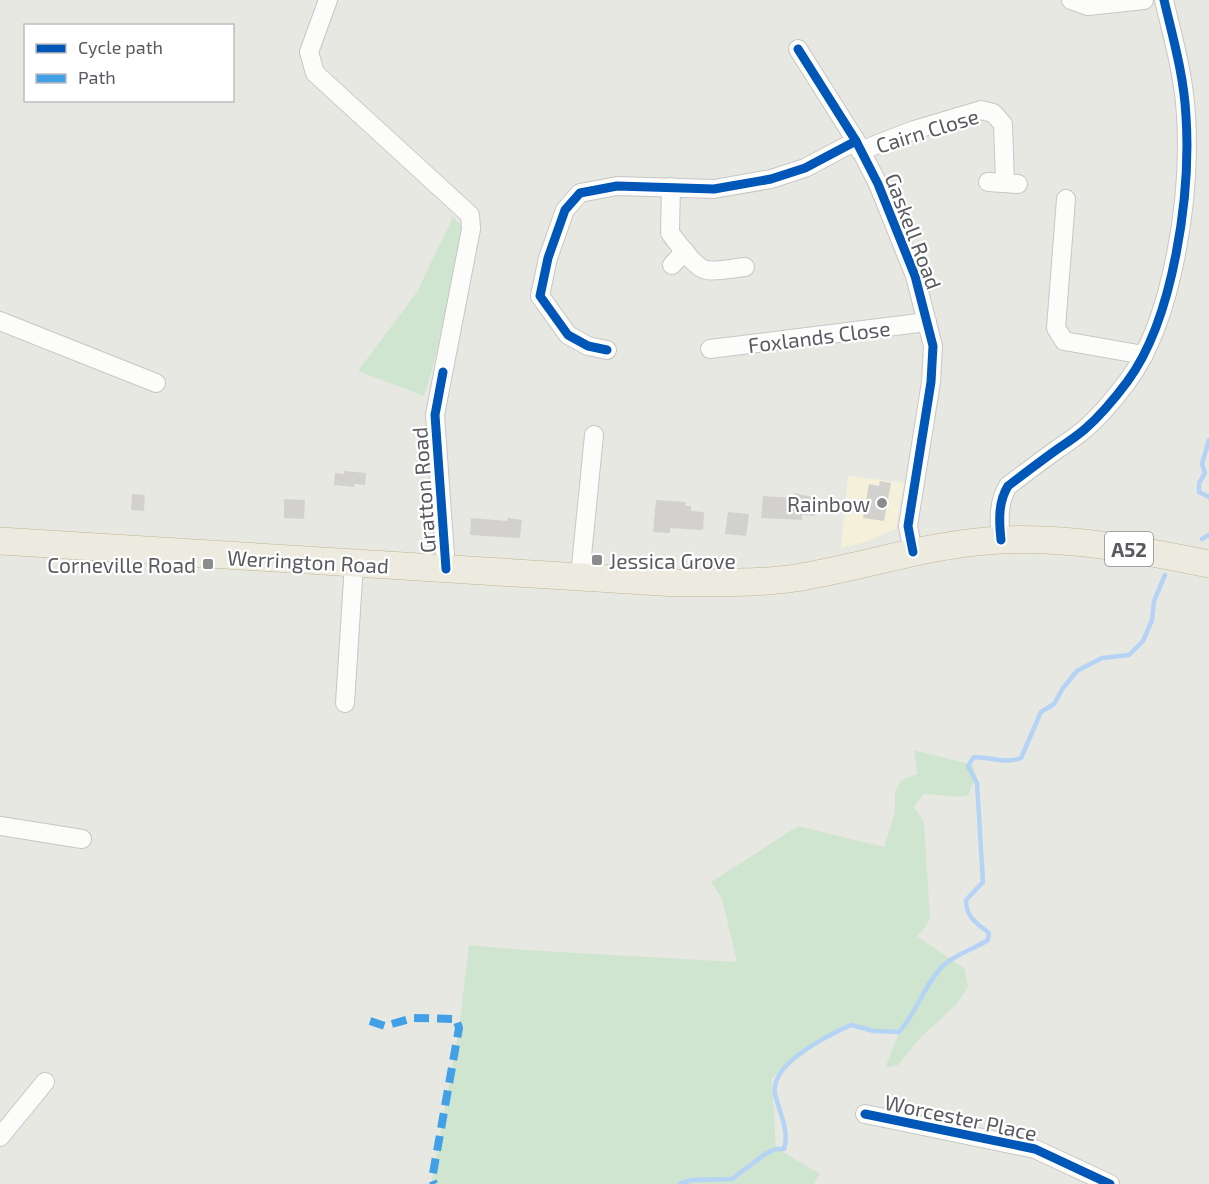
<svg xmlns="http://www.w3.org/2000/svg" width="1209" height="1184" viewBox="0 0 1209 1184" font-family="'Exo 2',sans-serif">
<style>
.commercial{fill:#f4f0da}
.green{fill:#d0e5d0}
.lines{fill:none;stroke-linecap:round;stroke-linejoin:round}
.stream{stroke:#b4d3f5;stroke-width:4.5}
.building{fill:#d2d1ce}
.minor-casing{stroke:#c6c6c5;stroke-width:20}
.highway-casing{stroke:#bfb591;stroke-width:28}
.minor{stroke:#fcfcfb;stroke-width:18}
.highway{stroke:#edebdf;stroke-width:27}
.quiet{stroke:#42a1e6;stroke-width:8;stroke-dasharray:15 8;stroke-linecap:butt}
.cycleway-casing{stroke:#fff;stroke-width:13}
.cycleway{stroke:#0057b8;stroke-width:9}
.poi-dot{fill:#8b8c8e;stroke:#fff;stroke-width:2}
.labels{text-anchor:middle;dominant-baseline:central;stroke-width:4.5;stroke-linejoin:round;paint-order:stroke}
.shield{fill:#fff;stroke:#8b8c90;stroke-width:1.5}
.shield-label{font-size:20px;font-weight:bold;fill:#595b61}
.street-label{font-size:21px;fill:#595b61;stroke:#fff}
.poi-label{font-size:21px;fill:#595b61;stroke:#fff;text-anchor:end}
</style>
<rect width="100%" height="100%" fill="#e8e8e3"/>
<path class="commercial" d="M848,476L904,483L896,529L865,542L841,548Z"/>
<g class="green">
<path d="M453,217L463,228L464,235L432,370L424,396L358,371L417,292Z"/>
<path d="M914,750L973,765L976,777L968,795C953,799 939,794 924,794L914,807L924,822L930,918L926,926L917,936L965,969L968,987L957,1004L921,1037L898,1065L885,1068L899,1032L874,1031L851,1025L832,1033L772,1078L776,1148L820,1174L814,1184H434L432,1179L459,1028L469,945L524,950L737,962L722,899L711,882L798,826L884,847L895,812V793L901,780L917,774Z"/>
</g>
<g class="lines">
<g class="stream">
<path d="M1209,440L1202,464L1205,473L1199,483V492L1209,497"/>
<path d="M1202,539L1209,535"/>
<path d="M680,1184L692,1180L732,1179L765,1154L776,1149H784C790,1131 779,1112 775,1094C770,1063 829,1035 851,1025L874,1031L899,1032C917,1012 925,983 943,966C954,955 974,949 988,940L989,933C976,923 966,917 966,900L983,882L977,783L968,766L974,757C990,757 1006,764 1021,758L1041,712L1054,704L1063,688L1077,671L1102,658L1129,655L1143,641L1152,620L1154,601L1165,575"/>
</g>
</g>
<g class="building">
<path d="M344,471L366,473L365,485L355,484L354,487L334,485L335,473L344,474Z"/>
<path d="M880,481L891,483L884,521L863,518L869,484L879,486Z"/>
<path d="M794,493L817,498L815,516L802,515V520L761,518L763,496L793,498Z"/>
<path d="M132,494L145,495L144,511L131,510Z"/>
<path d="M284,499L305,500L304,519L284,518Z"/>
<path d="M656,500L686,502L685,506H691V511L704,512L703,530L670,528V533L653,532Z"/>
<path d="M728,512L749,514L746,536L725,534Z"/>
<path d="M471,518L507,521L508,518L522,520L520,538L470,535Z"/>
</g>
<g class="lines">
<g class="minor-casing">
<g id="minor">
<path d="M328,0L309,52L315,73L470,215L471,229L435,415L446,569"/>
<path d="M1071,0L1088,6L1144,0"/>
<path d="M798,49L856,141L878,184L915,276L933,346L931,382L908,526L913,552"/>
<path d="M860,151L914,130L981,110L993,113L1003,124L1005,183"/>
<path d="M988,182L1018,184"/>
<path d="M671,187L670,233C678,243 694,267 706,270C718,272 733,268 745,267"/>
<path d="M1066,199L1056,328L1064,341L1144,355"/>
<path d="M672,265L685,251"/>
<path d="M0,321L156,383"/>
<path d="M710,349L927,322"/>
<path d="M607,350L588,346L568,335L540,296L548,258L565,210L580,193L617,186L714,189L771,179L805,168L856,141"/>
<path d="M1001,540C999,521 998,502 1008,486C1025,473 1042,460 1059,448C1068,442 1077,436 1085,429C1100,416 1115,398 1127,382C1174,319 1191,193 1186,116C1184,76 1173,38 1164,0"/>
<path d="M580,576L594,435"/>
<path d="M345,703L354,564"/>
<path d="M0,826L82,839"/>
<path d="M865,1114L1035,1149L1110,1184"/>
<path d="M0,1137L45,1082"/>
</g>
</g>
<g class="highway-casing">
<path id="highway" d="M0,541L677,583C716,582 756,584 795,578C864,567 931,543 1001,540C1072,537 1140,550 1209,564"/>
</g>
<use href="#minor" class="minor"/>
<use href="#highway" class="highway"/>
<path class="quiet" d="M370,1021L385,1026L413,1018L456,1019L459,1028L432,1179L434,1184"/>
<g class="cycleway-casing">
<g id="cycleway">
<path d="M798,49L856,141L878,184L915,276L933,346L931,382L908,526L913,552"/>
<path d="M607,350L588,346L568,335L540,296L548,258L565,210L580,193L617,186L714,189L771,179L805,168L856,141"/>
<path d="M443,372L435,415L446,569"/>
<path d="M1001,540C999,521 998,502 1008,486C1025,473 1042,460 1059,448C1068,442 1077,436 1085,429C1100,416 1115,398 1127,382C1174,319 1191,193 1186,116C1184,76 1173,38 1164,0"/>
<path d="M865,1114L1035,1149L1110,1184"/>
</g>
</g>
<use href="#cycleway" class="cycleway"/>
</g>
<g class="poi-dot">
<circle cx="882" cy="503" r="6"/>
<rect x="591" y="554" width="12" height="12" rx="3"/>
<rect x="202" y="558" width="12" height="12" rx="3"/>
</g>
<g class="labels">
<rect class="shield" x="1105" y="532" width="48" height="34" rx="4.5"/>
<g class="shield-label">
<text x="1129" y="549">A52</text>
</g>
<g class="street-label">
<text transform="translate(927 130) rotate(-17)">Cairn Close</text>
<text transform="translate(914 231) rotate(69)">Gaskell Road</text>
<text transform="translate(819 336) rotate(-7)">Foxlands Close</text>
<text transform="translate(423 490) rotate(-94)">Gratton Road</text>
<text transform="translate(308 561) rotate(3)">Werrington Road</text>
<text transform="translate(961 1117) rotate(12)">Worcester Place</text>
</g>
<g class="poi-label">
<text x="870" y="503">Rainbow</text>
<text x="609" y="560" text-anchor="start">Jessica Grove</text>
<text x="196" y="564">Corneville Road</text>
</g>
</g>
<rect x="24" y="24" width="210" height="78" fill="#ffffff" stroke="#bdbdc0" stroke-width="1.5"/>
<rect x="36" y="44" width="30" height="9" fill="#0057b8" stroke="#bdbdc0" stroke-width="1.5"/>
<text x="78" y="54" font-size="18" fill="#595b61">Cycle path</text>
<rect x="36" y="74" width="30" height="9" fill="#42a1e6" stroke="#bdbdc0" stroke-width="1.5"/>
<text x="78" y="84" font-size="18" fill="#595b61">Path</text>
</svg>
